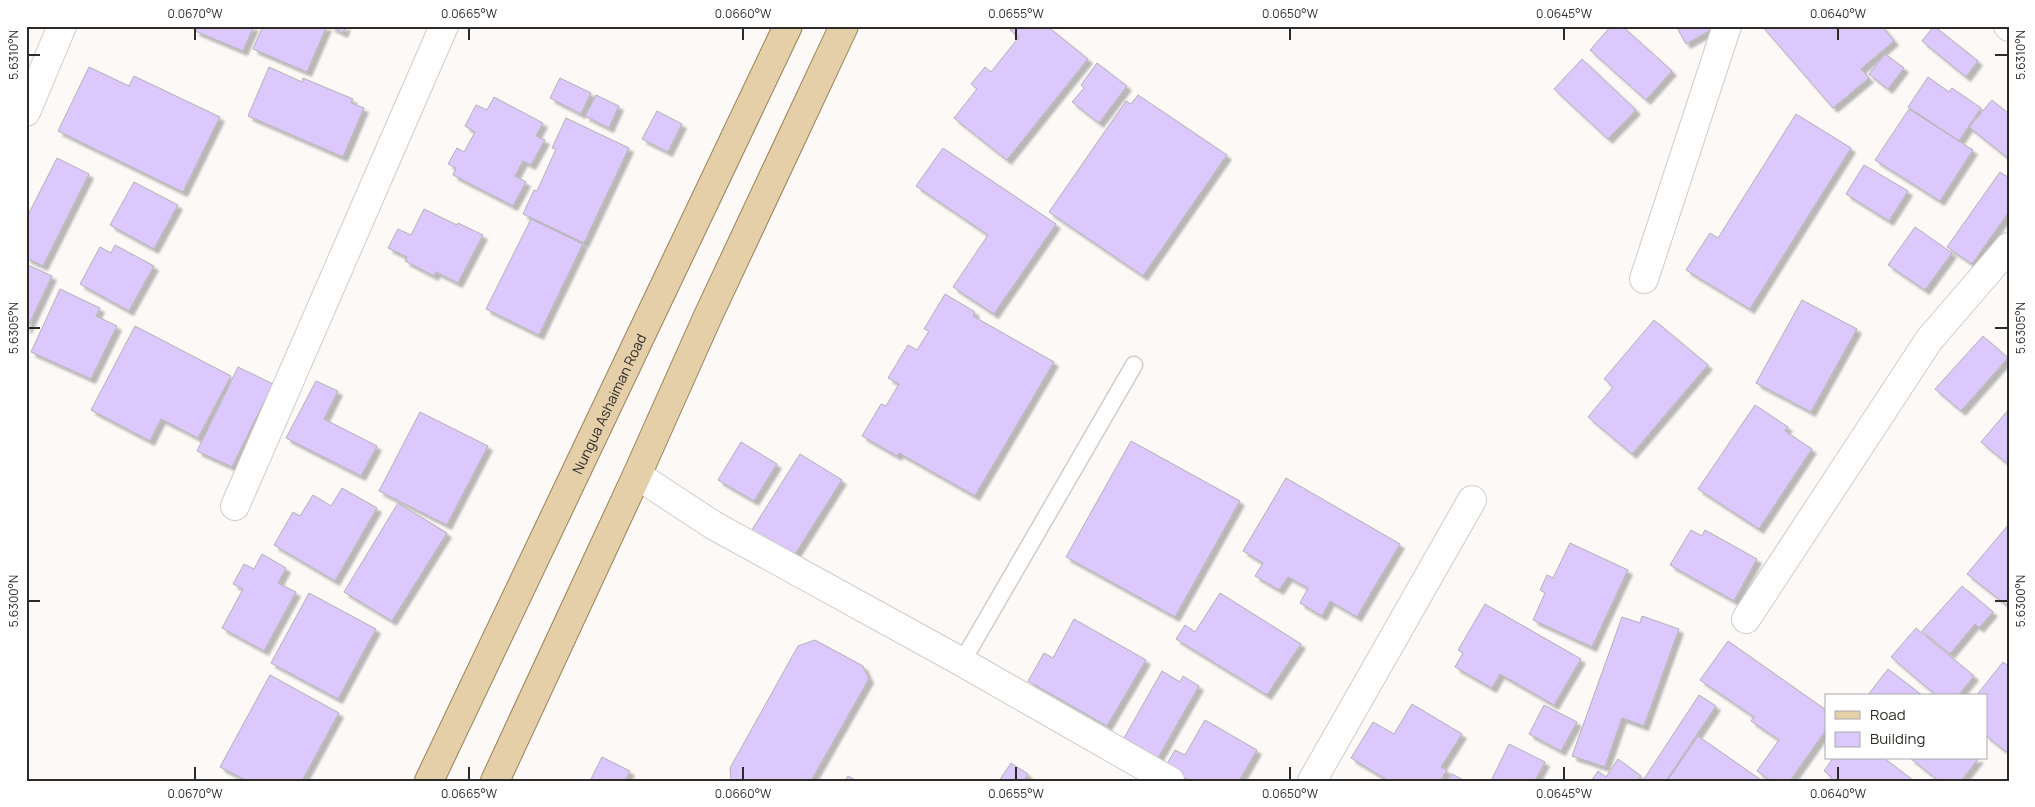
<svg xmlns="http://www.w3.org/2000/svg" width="2035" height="807" viewBox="0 0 2035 807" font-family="Manrope,sans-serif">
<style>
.building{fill:#dcc8fc;stroke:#b2b1b4;filter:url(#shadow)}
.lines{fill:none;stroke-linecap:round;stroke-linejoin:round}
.service-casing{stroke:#cfcccb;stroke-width:19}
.minor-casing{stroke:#cfcccb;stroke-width:30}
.primary-casing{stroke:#998158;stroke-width:30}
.service{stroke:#fff;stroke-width:16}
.minor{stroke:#fff;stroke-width:28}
.primary{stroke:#e5cfa9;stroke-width:28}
.ticks{fill:none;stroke:#2c2b2a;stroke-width:2}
.labels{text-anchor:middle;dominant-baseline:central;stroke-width:4.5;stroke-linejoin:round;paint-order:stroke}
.street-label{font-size:14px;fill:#2c2b2a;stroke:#fff}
.neatline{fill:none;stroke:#2c2b2a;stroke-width:2}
.ticks-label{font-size:12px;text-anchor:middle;fill:#2c2b2a}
</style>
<defs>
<filter id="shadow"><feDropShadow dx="4.5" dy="4.5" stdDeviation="1" flood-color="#0004"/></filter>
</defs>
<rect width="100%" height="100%" fill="#fcf9f7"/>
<g class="building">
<path d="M197,26H254L243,51L195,31Z"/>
<path d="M263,26H327L307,72L253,49Z"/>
<path d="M329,26H346L343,33Z"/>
<path d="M1014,26H1047L1088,59L1007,160L954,118L977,89L971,84L985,67L991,72L1019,37L1010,30Z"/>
<path d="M1611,26H1622L1672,71L1646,100L1590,50Z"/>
<path d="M1676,26H1709L1711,30L1686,44Z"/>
<path d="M1762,26H1882L1894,41L1861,69L1869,78L1833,108Z"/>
<path d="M1934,26L1978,61L1966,77L1922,41Z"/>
<path d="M1885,54L1904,68L1888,89L1869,74Z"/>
<path d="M1582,59L1636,110L1608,139L1554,89Z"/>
<path d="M1097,63L1127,86L1099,123L1072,102L1084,88L1081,85Z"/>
<path d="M89,67L129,86L134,76L220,117L183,192L58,131Z"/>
<path d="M269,67L302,82L303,78L353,99L351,103L364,108L343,157L248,116Z"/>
<path d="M1928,77L1949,92L1952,88L1981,108L1959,141L1908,107Z"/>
<path d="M560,78L591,93L581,114L550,98Z"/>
<path d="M596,95L619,106L609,128L585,116Z"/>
<path d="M1138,95L1227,155L1143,276L1049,212L1126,101L1131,104Z"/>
<path d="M494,97L543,123L536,136L545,140L531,165L523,161L515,176L526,182L513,206L453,175L456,168L448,164L457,148L464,152L475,132L465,126L476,105L487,110Z"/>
<path d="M1992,100L2009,114V159L1969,127Z"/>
<path d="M1909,109L1973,150L1940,201L1875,160Z"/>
<path d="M657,111L682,124L668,152L642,139Z"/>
<path d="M1796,114L1851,148L1750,309L1686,270L1710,233L1718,238Z"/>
<path d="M566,118L629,148L584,243L523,214L534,190L537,191L556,149L552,148Z"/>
<path d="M943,148L1056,224L994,314L953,287L988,235L916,186Z"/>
<path d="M57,158L89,174L43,266L26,258V219Z"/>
<path d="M1864,165L1908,191L1889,221L1846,194Z"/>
<path d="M2000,172L2009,178V212L1972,264L1947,247Z"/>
<path d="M134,182L178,205L154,249L110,225Z"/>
<path d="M424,209L457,225L458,223L483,235L458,283L436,272L434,276L405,261L407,257L388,248L398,229L411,235Z"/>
<path d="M531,219L583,244L539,335L486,309Z"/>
<path d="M1915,227L1952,253L1925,290L1888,265Z"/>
<path d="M115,245L154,266L129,311L80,284L100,247L111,253Z"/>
<path d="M26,264L52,276L27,329H26Z"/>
<path d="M60,289L100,308L96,316L117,326L91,379L31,352Z"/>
<path d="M945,294L975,312L973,316L1054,362L975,496L899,453L897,456L862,436L881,404L886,406L899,384L888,378L908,345L917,350L929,331L924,329Z"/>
<path d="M1802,300L1857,329L1811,412L1756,383Z"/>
<path d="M1654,320L1708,365L1632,454L1588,417L1613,387L1604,379Z"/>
<path d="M135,326L231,376L198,438L161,419L150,441L91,410Z"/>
<path d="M1983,336L2008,358L1961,411L1935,389Z"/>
<path d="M238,367L273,384L232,467L197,451Z"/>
<path d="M316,381L338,391L324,419L377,446L361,476L286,438Z"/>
<path d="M1755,405L1788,427L1785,431L1812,449L1759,529L1698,489Z"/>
<path d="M2009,409V465L1981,442Z"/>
<path d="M420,412L488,446L447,525L379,491Z"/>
<path d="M1131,441L1240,501L1175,617L1066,557Z"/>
<path d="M741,442L777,464L754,501L718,480Z"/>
<path d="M800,454L842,480L792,559L750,533Z"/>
<path d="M1286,478L1400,544L1357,617L1330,601L1322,616L1300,603L1308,588L1288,577L1279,590L1255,576L1263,563L1243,551Z"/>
<path d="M342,488L377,508L335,581L274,545L293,512L300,516L313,495L331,506Z"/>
<path d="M398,503L447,533L392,621L344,592Z"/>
<path d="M2009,524V607L1967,574Z"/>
<path d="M1691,530L1702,536L1705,530L1757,559L1734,601L1670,565Z"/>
<path d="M1570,543L1628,570L1592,647L1533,620L1545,593L1540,590L1547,575L1553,578Z"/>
<path d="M262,554L286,568L278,583L296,592L264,651L222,628L243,589L233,584L244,564L254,569Z"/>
<path d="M1962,586L1993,612L1979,628L1975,624L1950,654L1922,631Z"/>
<path d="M309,593L376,629L338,699L271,663Z"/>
<path d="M1220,593L1301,644L1267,695L1176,639L1185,625L1195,632Z"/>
<path d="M1485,604L1581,659L1554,705L1500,674L1492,688L1455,667L1463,653L1458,650Z"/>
<path d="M1642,616L1679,629L1644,726L1622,718L1605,767L1572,756L1622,617L1640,623Z"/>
<path d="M1074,619L1146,660L1107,726L1028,681L1044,653L1053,658Z"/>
<path d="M1916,628L1974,676L1958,696H1937L1891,657Z"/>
<path d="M815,640L863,666L869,679L811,781H731L730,768L798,646Z"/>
<path d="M1728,641L1826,710V730L1790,781H1771L1757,771L1779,740L1751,721L1754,717L1700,680Z"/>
<path d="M2003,662L2009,666L2008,753L1986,736V696H1976Z"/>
<path d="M1888,669L1923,696H1867Z"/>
<path d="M1162,671L1180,682L1183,676L1199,686L1158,758L1124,738Z"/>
<path d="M270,675L339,713L302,781H247L220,767Z"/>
<path d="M1699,695L1716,706L1666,781H1647L1644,779Z"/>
<path d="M1412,704L1462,734L1441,767L1447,770L1440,781H1389L1351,758L1373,722L1394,734Z"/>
<path d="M1544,705L1577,722L1561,751L1529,734Z"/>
<path d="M1205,720L1257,750L1239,781H1191L1165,767L1175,750L1185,755Z"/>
<path d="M1698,736L1761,780V781H1667Z"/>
<path d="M1509,744L1545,762L1535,781H1491Z"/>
<path d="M602,757L630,771L625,781H590Z"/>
<path d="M1833,758H1884L1914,781H1830L1832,777L1824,771Z"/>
<path d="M1910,758H1979L1961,781H1939Z"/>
<path d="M1618,759L1641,776L1637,781H1591L1598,771L1606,777Z"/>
<path d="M1011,763L1028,774L1024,781H999Z"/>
<path d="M1452,774L1465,781H1448Z"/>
<path d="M848,776L857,781H845Z"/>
</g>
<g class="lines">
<g class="service-casing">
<path id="service" d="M962,662L1134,365"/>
</g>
<g class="minor-casing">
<g id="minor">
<path d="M2008,26L2009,27"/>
<path d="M26,112L62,26"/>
<path d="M1644,279L1727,26"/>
<path d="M637,475L713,525L962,662L1170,781"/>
<path d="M235,506L444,26"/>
<path d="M1746,619L1929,340L2009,247"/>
<path d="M1312,781L1472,500"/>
</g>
</g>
<g class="primary-casing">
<g id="primary">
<path id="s1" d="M429,781L788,26"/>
<path d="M495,781L637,475L708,316L844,26"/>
</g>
</g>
<use href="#service" class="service"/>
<use href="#minor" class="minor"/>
<use href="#primary" class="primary"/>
</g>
<path class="ticks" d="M195,28V40M469,28V40M743,28V40M1016,28V40M1290,28V40M1564,28V40M1838,28V40M28,55H40M1995,55H2008M28,328H40M1995,328H2008M28,601H40M1995,601H2008M195,767V780M469,767V780M743,767V780M1016,767V780M1290,767V780M1564,767V780M1838,767V780"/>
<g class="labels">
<g class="street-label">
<text stroke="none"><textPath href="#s1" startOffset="418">Nungua Ashaiman Road</textPath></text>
</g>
</g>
<rect width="2035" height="807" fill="none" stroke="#ffffff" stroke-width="55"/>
<rect x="1825" y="694" width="162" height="65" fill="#ffffff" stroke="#abaaaa"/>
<rect x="1835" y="711" width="25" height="8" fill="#e5cfa9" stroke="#abaaaa"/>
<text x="1870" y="720" font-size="15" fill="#2c2b2a">Road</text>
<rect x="1835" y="732" width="25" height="15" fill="#dcc8fc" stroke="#abaaaa"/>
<text x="1870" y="744" font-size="15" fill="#2c2b2a">Building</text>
<rect x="28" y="28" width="1980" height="752" class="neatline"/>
<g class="ticks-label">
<text x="195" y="18">0.0670°W</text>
<text x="469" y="18">0.0665°W</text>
<text x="743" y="18">0.0660°W</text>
<text x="1016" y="18">0.0655°W</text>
<text x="1290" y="18">0.0650°W</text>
<text x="1564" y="18">0.0645°W</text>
<text x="1838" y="18">0.0640°W</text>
<text transform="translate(14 55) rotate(-90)" y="4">5.6310°N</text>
<text transform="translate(2021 55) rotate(-90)" y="4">5.6310°N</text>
<text transform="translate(14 328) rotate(-90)" y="4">5.6305°N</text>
<text transform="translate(2021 328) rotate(-90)" y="4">5.6305°N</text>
<text transform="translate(14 601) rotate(-90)" y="4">5.6300°N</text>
<text transform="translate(2021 601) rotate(-90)" y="4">5.6300°N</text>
<text x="195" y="798">0.0670°W</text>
<text x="469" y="798">0.0665°W</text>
<text x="743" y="798">0.0660°W</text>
<text x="1016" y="798">0.0655°W</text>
<text x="1290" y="798">0.0650°W</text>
<text x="1564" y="798">0.0645°W</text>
<text x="1838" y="798">0.0640°W</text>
</g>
</svg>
